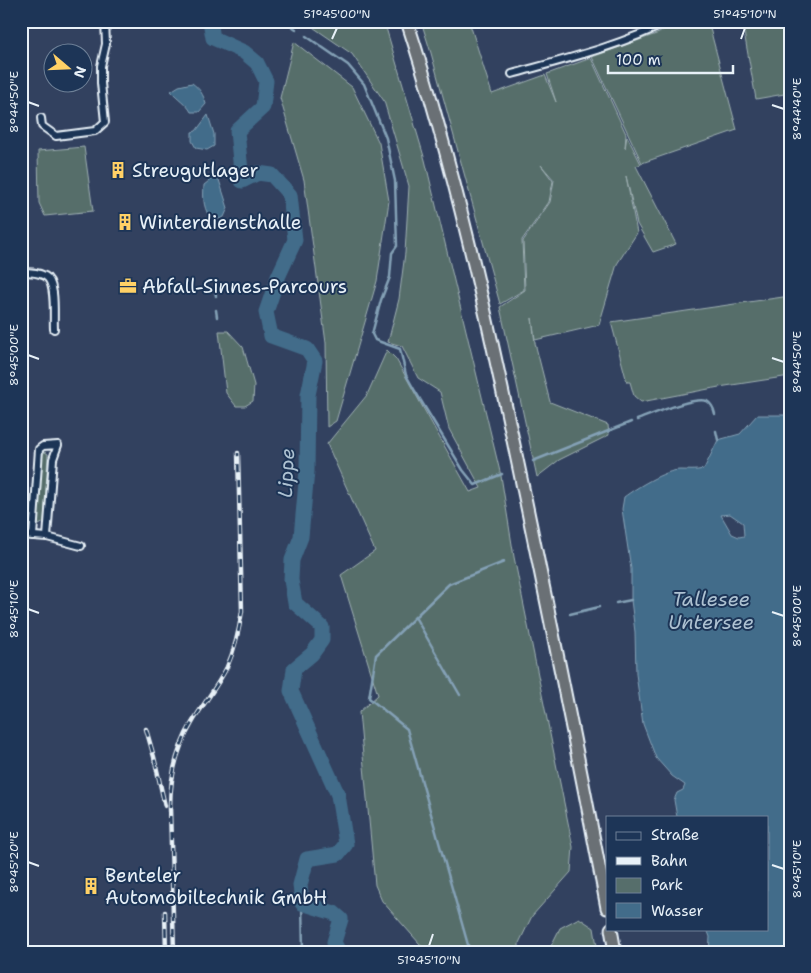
<svg xmlns="http://www.w3.org/2000/svg" width="811" height="973" viewBox="0 0 811 973" font-family="'Shantell Sans',sans-serif">
<style>
.green{fill:#566e6b;stroke:#9fb0b2}
.water{fill:#426c8a;stroke:#84a1b6;fill-rule:evenodd}
.lines{fill:none;stroke-linecap:round;stroke-linejoin:round}
.stream{stroke:#84a1b6;stroke-width:2.5}
.river{stroke:#426c8a;stroke-width:15}
.minor-casing{stroke:#e8f1f8;stroke-width:10}
.trunk-casing{stroke:#e8f1f8;stroke-width:15}
.minor{stroke:#1d3557;stroke-width:6}
.trunk{stroke:#6b6f75;stroke-width:11}
.rail-casing{stroke:#e8f1f8;stroke-width:4.5}
.rail{stroke:#1d3557;stroke-width:2.5;stroke-dasharray:8;stroke-linecap:butt}
.ticks{fill:none;stroke:#e8f1f8;stroke-width:2}
.labels{text-anchor:middle;dominant-baseline:central;stroke-width:4;stroke-linejoin:round;paint-order:stroke}
.poi-label{font-size:19px;fill:#e8f1f8;stroke:#1d3557;text-anchor:start}
.water-label{font-size:20px;font-style:italic;fill:#aec2d2;stroke:#1d3557}
.neatline{fill:none;stroke:#e8f1f8;stroke-width:2}
.ticks-label{font-size:12px;text-anchor:middle;fill:#e8f1f8}
</style>
<rect width="100%" height="100%" fill="#32415f"/>
<filter id="ink" filterUnits="userSpaceOnUse"><feTurbulence type="fractalNoise" baseFrequency=".02" numOctaves="2"/><feDisplacementMap in="SourceGraphic" scale="10" xChannelSelector="R" yChannelSelector="G"/><feConvolveMatrix kernelMatrix="1 2 1 2 8 2 1 2 1" color-interpolation-filters="sRGB"/></filter>
<g filter="url(#ink)">
<g class="green">
<path d="M304,21H384L425,160L501,476L514,557L573,847L571,872L532,916L519,943V952H427L382,901L375,885L359,712L378,695L341,575L375,551L327,444L367,395L387,350L396,359L470,492L481,488L449,429L440,392L418,378L402,346L388,342L399,299L405,253L409,186L384,101L352,54Z"/>
<path d="M421,21H469L492,94L545,75L556,102L547,74L591,58L626,134L625,148L627,136L641,164L636,166L676,244L653,252L637,224L626,176L637,233L617,264L599,325L535,340L532,318L535,343L550,402L608,425L609,435L559,460L537,477L500,307L525,290L523,241L550,202L554,180L541,165L553,181L549,202L522,240L524,290L500,304L431,53Z"/>
<path d="M677,21H708L737,130L642,163L592,57L659,33Z"/>
<path d="M742,21H790V93L756,99Z"/>
<path d="M294,42L352,87L379,143L389,201L377,281L336,421L327,427L326,343L304,180L280,98Z"/>
<path d="M84,147L93,211L45,216L39,203L38,151Z"/>
<path d="M790,296V376L719,387L641,402L634,396L630,382H627L611,322Z"/>
<path d="M219,331H228L243,347L254,385L253,401L245,406H236L226,393Z"/>
<path d="M45,452L48,454L44,522L39,525L37,521L42,454Z"/>
<path d="M579,918L594,928L598,952H548L560,928Z"/>
</g>
<g class="water">
<path d="M192,83C200,89 203,94 206,104L199,112H191C187,104 177,98 171,91L179,86Z"/>
<path d="M208,115L214,134V146L207,150L196,148L192,141V132L196,131Z"/>
<path d="M214,177L219,180L228,208L224,217L213,221C203,210 203,199 204,185Z"/>
<path d="M757,415H790V952H709L710,937L707,929H767V817H677L674,800L677,793L683,790L685,785L672,776L656,758L643,724L636,674L635,632L631,600V569L622,509L624,497C636,488 665,470 680,470C689,470 695,471 704,469L718,440L740,434ZM730,514L743,523L744,536L739,537L732,534L721,515Z"/>
</g>
<g class="lines">
<g class="stream">
<path d="M285,21L296,29"/>
<path d="M306,36L348,65L364,84L386,138L395,181L397,246L392,253L390,277L381,300L372,334L375,340L400,349L406,375L415,391L463,470L475,485L502,474"/>
<path d="M215,289L216,296"/>
<path d="M216,310L217,317"/>
<path d="M637,420C651,415 694,396 707,401C712,404 714,409 715,414"/>
<path d="M716,431L718,440"/>
<path d="M533,461L631,422"/>
<path d="M616,603L631,600"/>
<path d="M570,614L599,607"/>
<path d="M415,617L460,695"/>
<path d="M302,903L303,952"/>
<path d="M470,952L407,729L369,698L376,655L449,584L504,562"/>
</g>
<path class="river" d="M210,21L213,38L244,52L257,63L266,81L263,107L237,131L242,181L258,173L272,175L290,195L295,240L278,277L266,312L271,336L307,349L315,361L308,395L307,471L301,537L292,560L291,580L295,603L322,627V640L312,654L294,669L291,691L338,795L346,844L338,854L307,859L300,885L302,903L334,913L341,919L334,942L339,952"/>
<g class="minor-casing">
<g id="minor">
<path d="M512,74C566,59 620,46 670,21"/>
<path d="M41,118L42,126L56,136L95,131L105,122L101,83V66L106,44L105,21"/>
<path d="M21,272C29,272 38,272 45,276C57,282 53,316 54,329"/>
<path d="M21,535L47,537L81,546"/>
<path d="M33,536L39,449L43,446L58,445L53,459L47,537"/>
</g>
</g>
<g class="trunk-casing">
<g id="trunk">
<path d="M407,21C454,166 487,316 518,464C549,612 579,760 607,908"/>
<path d="M611,929L615,952"/>
</g>
</g>
<use href="#minor" class="minor"/>
<use href="#trunk" class="trunk"/>
<g class="rail-casing">
<g id="rail">
<path d="M146,729L154,757L165,806"/>
<path d="M165,912L166,952"/>
<path d="M174,952L170,808C170,778 177,748 192,723C203,704 217,687 227,667C235,649 239,631 242,611L238,453"/>
</g>
</g>
<use href="#rail" class="rail"/>
</g>
</g>
<path class="ticks" d="M332,39L337,28M741,39L745,28M28,102L39,106M772,105L784,109M28,355L39,359M772,358L784,362M28,609L39,613M772,612L784,616M28,862L39,866M772,865L784,869M429,946L433,934"/>
<defs>
<g id="building-bare" transform="scale(1.35)"><path d="M-4-6H4V6H1V3H-1V6H-4ZM-2.5-4.3h1.7v1.8h-1.7ZM.8-4.3h1.7v1.8H.8ZM-2.5-1h1.7V.8h-1.7ZM.8-1h1.7V.8H.8Z" fill="#ffd166" stroke="#1d3557" stroke-width="2.5" paint-order="stroke"/></g>
<g id="office-bare" transform="scale(1.35)"><path d="M-6-3h4V-5.5h4V-3h4V5H-6ZM-1-4.5V-3h2v-1.5ZM-6 0V1H6V0Z" fill="#ffd166" stroke="#1d3557" stroke-width="2.5" paint-order="stroke"/></g>
</defs>
<g fill-rule="evenodd">
<use href="#building-bare" x="118" y="170"/>
<use href="#building-bare" x="125" y="222"/>
<use href="#office-bare" x="128" y="286"/>
<use href="#building-bare" x="91" y="886"/>
</g>
<g class="labels">
<g class="poi-label">
<text x="132" y="170">Streugutlager</text>
<text x="139" y="222">Winterdiensthalle</text>
<text x="142" y="286">Abfall-Sinnes-Parcours</text>
<text x="105" y="875">Benteler<tspan x="105" dy="22">Automobiltechnik GmbH</tspan></text>
</g>
<g class="water-label">
<text transform="translate(286 473) rotate(-87)">Lippe</text>
<text x="711" y="599">Tallesee<tspan x="711" dy="23">Untersee</tspan></text>
</g>
</g>
<rect width="811" height="973" fill="none" stroke="#1d3557" stroke-width="55"/>
<rect x="606" y="816" width="162" height="115" fill="#1d3557" stroke="#6e8097"/>
<rect x="616" y="832" width="25" height="8" fill="#1d3557" stroke="#6e8097"/>
<text x="651" y="840" font-size="15" fill="#e8f1f8">Straße</text>
<rect x="616" y="857" width="25" height="8" fill="#e8f1f8" stroke="#6e8097"/>
<text x="651" y="866" font-size="15" fill="#e8f1f8">Bahn</text>
<rect x="616" y="878" width="25" height="15" fill="#566e6b" stroke="#6e8097"/>
<text x="651" y="890" font-size="15" fill="#e8f1f8">Park</text>
<rect x="616" y="903" width="25" height="15" fill="#426c8a" stroke="#6e8097"/>
<text x="651" y="916" font-size="15" fill="#e8f1f8">Wasser</text>
<g transform="translate(68 68) rotate(109)"><circle r="24" fill="#1d3557" stroke="#6e8097"/>
<path d="M0-4L9 19L0 12L-9 19Z" fill="#ffd166"/>
<text y="-8" font-size="14" font-weight="bold" text-anchor="middle" fill="#e8f1f8">N</text>
</g>
<path d="M608 65v8h125v-8" fill="none" stroke="#e8f1f8" stroke-width="2.5"/>
<text x="616" y="65" font-size="15" fill="#e8f1f8" stroke="#1d3557" stroke-width="4" paint-order="stroke">100 m</text>
<rect x="28" y="28" width="756" height="918" class="neatline"/>
<g class="ticks-label">
<text x="337" y="18">51°45'00"N</text>
<text x="745" y="18">51°45'10"N</text>
<text transform="translate(14 102) rotate(-90)" y="4">8°44'50"E</text>
<text transform="translate(797 109) rotate(-90)" y="4">8°44'40"E</text>
<text transform="translate(14 355) rotate(-90)" y="4">8°45'00"E</text>
<text transform="translate(797 362) rotate(-90)" y="4">8°44'50"E</text>
<text transform="translate(14 609) rotate(-90)" y="4">8°45'10"E</text>
<text transform="translate(797 616) rotate(-90)" y="4">8°45'00"E</text>
<text transform="translate(14 862) rotate(-90)" y="4">8°45'20"E</text>
<text transform="translate(797 869) rotate(-90)" y="4">8°45'10"E</text>
<text x="429" y="964">51°45'10"N</text>
</g>
</svg>
